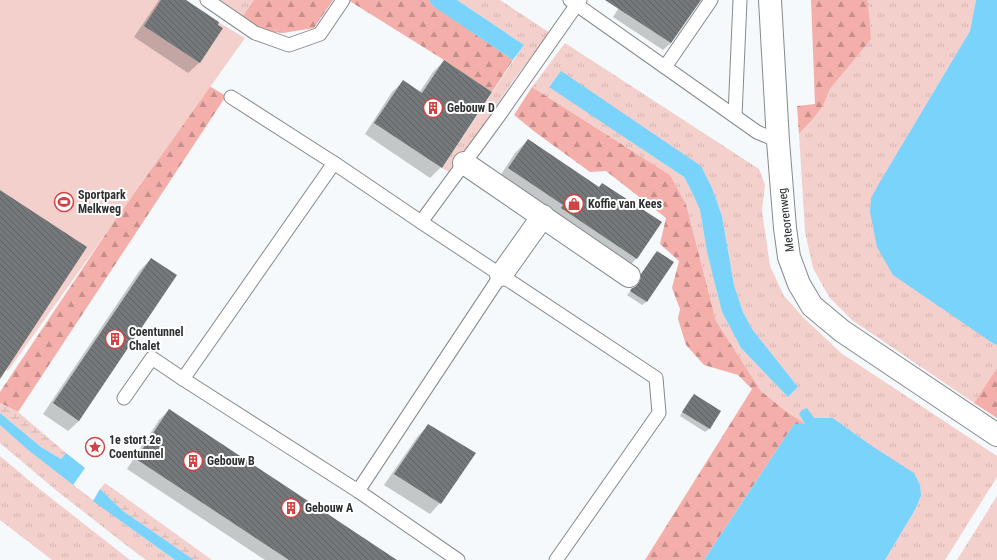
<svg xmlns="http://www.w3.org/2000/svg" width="997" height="560" viewBox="0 0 997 560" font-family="'Roboto Condensed',sans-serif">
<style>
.grass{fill:url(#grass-tufts);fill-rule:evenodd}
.forest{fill:url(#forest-firs)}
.wetland{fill:url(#wetland-marsh)}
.green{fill:#f4d0cd}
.water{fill:#79d3fb}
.shadow{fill:#0003}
.building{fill:url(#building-back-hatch)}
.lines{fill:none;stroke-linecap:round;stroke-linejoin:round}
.lane-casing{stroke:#868a8c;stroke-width:15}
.street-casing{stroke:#868a8c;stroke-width:24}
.lane{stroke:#fff;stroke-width:13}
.street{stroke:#fff;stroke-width:22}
.labels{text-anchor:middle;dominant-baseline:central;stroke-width:4;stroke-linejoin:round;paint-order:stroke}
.poi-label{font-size:12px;font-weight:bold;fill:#2d2f30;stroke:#fff;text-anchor:start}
.street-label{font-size:12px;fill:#2d2f30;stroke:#fff}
</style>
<defs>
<pattern id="grass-tufts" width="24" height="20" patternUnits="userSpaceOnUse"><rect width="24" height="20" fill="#f4d0cd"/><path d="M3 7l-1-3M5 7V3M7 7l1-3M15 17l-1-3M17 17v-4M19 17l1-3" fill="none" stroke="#d2b3b0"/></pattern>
<pattern id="forest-firs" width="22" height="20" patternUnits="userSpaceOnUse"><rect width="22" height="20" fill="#f4afaa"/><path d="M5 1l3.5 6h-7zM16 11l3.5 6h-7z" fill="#c68f8b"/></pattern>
<pattern id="wetland-marsh" width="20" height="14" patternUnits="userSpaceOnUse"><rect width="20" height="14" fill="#f4d0cd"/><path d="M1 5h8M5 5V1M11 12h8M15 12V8" fill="none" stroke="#d2b3b0"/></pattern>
<pattern id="building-back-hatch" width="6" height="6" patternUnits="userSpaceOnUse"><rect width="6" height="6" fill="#74787a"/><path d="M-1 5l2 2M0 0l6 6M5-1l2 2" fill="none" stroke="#606364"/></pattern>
</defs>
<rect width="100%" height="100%" fill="#f5f9fb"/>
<g class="grass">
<path d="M218,0H254L242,17Z"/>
<path d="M457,0H500L550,33L515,78L451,173L442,168L524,45Z"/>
<path d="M867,0H976L970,31L881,180L994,344L997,345V368L974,403L852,320L829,297L813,268L805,232L799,134L813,119L823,106L830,89L870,39L868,2Z"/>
<path d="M565,43L759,169L765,185L762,210L770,266L784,296L804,318L841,353L997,456V477L945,560H885L915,510L921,496L872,446L833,418L814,419L805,424L783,409L761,391L716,321L686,204L670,175L532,87ZM561,72L712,188L722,216L734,285L743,312L752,329L798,387L788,397L741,348L722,312L707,252L700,210L692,192L684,177L549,86Z"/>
<path d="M0,425C56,474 115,517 175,560H146L126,545L57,491L0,443Z"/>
<path d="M0,456L37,487L130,560H52L4,523L0,520Z"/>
<path d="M997,496V560H957Z"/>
</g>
<g class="forest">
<path d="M254,0H333L314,28L283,33L264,31L242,17Z"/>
<path d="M348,0H429L434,6L513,60L492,92L444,60Z"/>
<path d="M811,0H867L868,2L871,39L830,89L823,106L813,119L799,134L797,106L815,104Z"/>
<path d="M206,84L226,96L18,412L0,403V392Z"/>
<path d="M532,87L670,175L686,204L716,321L761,391L783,409L805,424H794L704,560H645L752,389L738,375L704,365L686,345L678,319L680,309L672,288L679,261L660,244L666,218L606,171L590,172L535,132L514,115Z"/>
<path d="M997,368V418L974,403Z"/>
</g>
<g class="wetland">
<path d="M0,403L18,412L66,453L61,459L41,447L0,413Z"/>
<path d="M105,483L212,560H194L123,511L100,489Z"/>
</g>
<path class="green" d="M0,0H181L245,38L8,371L0,366Z"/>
<g class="water">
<path d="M429,0H457L524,45L513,60L433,6Z"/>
<path d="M976,0H997V345L994,344L893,275L877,247L870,212L871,198L881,180L970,31Z"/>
<path d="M561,71L701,166L712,188L722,216L734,285L743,312L752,329L798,387L788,397L741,348L722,312L707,252L700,210L692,192L684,177L549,87Z"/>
<path d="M807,408L814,418H833L872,446L914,473L920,485L921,496L915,510L885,560H704L794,424H805L799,414L802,410Z"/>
<path d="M0,413L41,447L61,459L66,453L85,468L73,485L27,449L0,425Z"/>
<path d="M100,489L123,511L194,560H175L93,501Z"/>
</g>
<g class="shadow">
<path d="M159,0H184L222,28L199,63L188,73L134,37Z"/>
<path d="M624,0H700L671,43L663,50L613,17Z"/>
<path d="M444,61L441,167L430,178L365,134L392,92L403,82L419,93L433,72Z"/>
<path d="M528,140L637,258L624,271L496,182L515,153Z"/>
<path d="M657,252L672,263L646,302L642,305L627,295L632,289L636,287L638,282V279L653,256Z"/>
<path d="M151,259L79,421L68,431L43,414L140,270Z"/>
<path d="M694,396L720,411L709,429L705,432L680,416L690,399Z"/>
<path d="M169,410L389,560H265L127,469L159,420Z"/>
<path d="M428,426L440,503L430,514L384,485L418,436Z"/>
</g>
<g class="building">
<path d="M161,0H186L219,22L218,25L223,28L200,63L144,26Z"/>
<path d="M605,0H701L671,43Z"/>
<path d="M444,60L492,92L442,168L374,123L403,80L422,93Z"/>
<path d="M528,139L599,187L602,183L662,222L637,259L561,208L563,205L508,168Z"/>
<path d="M0,190L87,247L0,379Z"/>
<path d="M657,251L674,262L647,302L630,291L632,288L635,287L639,283L641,277V274Z"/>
<path d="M151,258L177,275L79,421L53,403Z"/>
<path d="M694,394L721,411L710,429L682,412Z"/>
<path d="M169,409L281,483L397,560H289L136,459Z"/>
<path d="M428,424L476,453L441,504L394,474Z"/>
</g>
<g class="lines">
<g class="lane-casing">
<g id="lane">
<path d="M207,0L255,33L289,45L320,34L343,0"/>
<path d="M570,0L757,132L778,141"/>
<path d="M665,67L711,0"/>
<path d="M231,97L334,163"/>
<path d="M735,116L740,0"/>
<path d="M421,222L498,117L580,0"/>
<path d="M183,379L358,491L458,560"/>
<path d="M124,398L152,358L183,379L334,163L421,222L656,378L659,413L556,560"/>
<path d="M358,491L501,275"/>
</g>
</g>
<g class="street-casing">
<g id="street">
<path d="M770,0L778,141L785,228L789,257L799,284L812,306L842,331L997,435"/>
<path d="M464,163L629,276"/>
<path d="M501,275L543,216"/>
</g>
</g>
<use href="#lane" class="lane"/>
<use href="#street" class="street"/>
</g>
<defs>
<g id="building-ring" transform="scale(1)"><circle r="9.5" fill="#fff" stroke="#d24345" stroke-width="1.5"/><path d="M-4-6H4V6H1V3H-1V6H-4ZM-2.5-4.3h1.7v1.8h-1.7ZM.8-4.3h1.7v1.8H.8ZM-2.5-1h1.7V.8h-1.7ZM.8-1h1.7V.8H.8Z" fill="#d24345"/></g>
<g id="stadium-ring" transform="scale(1)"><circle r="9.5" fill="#fff" stroke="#d24345" stroke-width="1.5"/><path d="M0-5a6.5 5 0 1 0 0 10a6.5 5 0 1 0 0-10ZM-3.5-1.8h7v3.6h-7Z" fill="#d24345"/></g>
<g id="shop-ring" transform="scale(1)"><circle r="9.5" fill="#fff" stroke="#d24345" stroke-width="1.5"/><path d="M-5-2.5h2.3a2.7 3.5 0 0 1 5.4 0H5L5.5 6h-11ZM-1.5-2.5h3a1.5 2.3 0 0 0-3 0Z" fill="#d24345"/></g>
<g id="sight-ring" transform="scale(1)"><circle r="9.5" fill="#fff" stroke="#d24345" stroke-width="1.5"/><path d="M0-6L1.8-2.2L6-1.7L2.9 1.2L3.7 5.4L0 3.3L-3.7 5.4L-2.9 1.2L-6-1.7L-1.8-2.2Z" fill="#d24345"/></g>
</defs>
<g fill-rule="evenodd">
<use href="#building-ring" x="433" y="108"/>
<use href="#stadium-ring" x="64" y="202"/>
<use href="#shop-ring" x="574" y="204"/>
<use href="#building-ring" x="115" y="339"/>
<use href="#sight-ring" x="95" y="447"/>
<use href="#building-ring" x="193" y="461"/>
<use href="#building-ring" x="291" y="508"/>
</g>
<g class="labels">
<g class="poi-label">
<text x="447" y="108">Gebouw D</text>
<text x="78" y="195">Sportpark<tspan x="78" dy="14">Melkweg</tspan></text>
<text x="588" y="204">Koffie van Kees</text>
<text x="129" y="332">Coentunnel<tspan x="129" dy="14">Chalet</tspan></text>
<text x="109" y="440">1e stort 2e<tspan x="109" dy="14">Coentunnel</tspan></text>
<text x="207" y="461">Gebouw B</text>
<text x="305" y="508">Gebouw A</text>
</g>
<g class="street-label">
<text transform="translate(786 220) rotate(-97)">Meteorenweg</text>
</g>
</g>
</svg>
